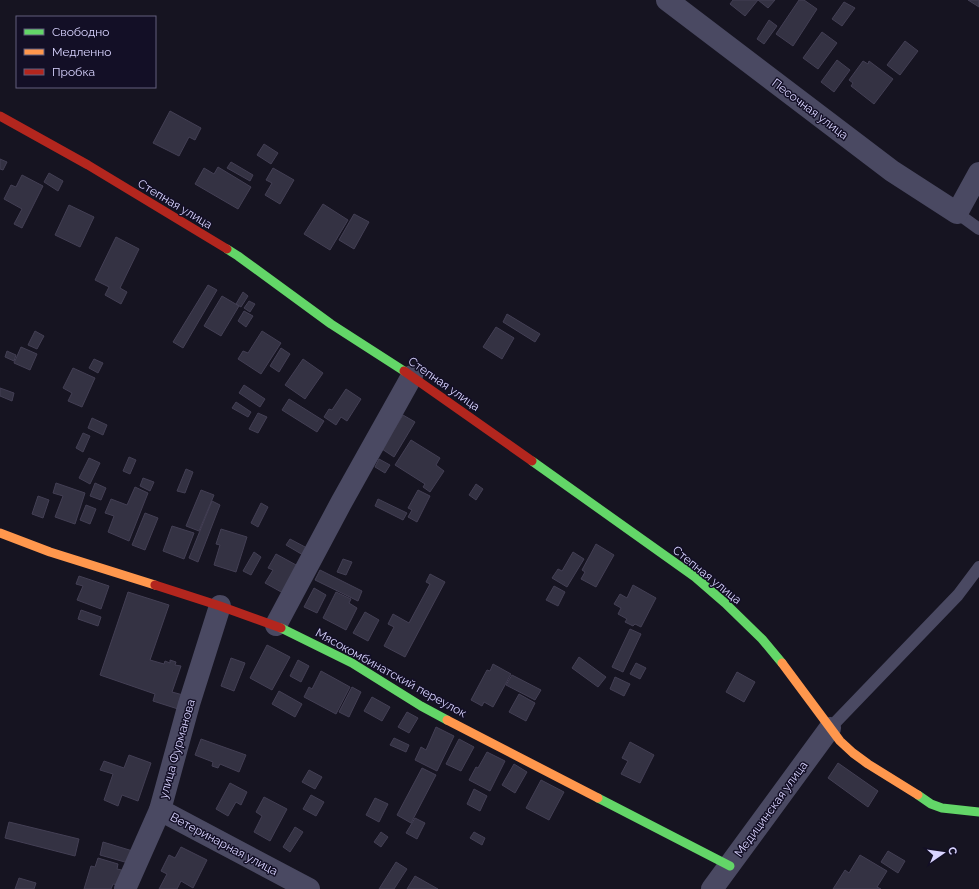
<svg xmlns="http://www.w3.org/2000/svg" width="979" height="889" viewBox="0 0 979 889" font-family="Raleway,sans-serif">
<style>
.building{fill:#343243;stroke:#433f54}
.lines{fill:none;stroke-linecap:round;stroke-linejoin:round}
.lane{stroke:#4a4962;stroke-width:12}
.street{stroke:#4a4962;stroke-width:22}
.fast{stroke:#63d668;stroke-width:9}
.slow{stroke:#ff974d;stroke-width:9}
.jam{stroke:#b3261e;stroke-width:9}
.labels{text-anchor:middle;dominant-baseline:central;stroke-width:3;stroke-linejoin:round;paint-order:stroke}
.street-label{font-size:12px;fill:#d9d4ff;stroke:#130f26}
</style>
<rect width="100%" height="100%" fill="#161421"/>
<g class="building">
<path d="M733,0H775L768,8L758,0L745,16L730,4Z"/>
<path d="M799,0H804L817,9L793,46L776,34Z"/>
<path d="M968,0H979V7Z"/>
<path d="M844,2L855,8L842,26L832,19Z"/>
<path d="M769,20L777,26L764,44L757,39Z"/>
<path d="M822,32L837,43L818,69L803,58Z"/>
<path d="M905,41L918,51L900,75L887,65Z"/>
<path d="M837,60L850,70L834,92L821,82Z"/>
<path d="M863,61L868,64L869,61L893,79L874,104L851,86L853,83L849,80Z"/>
<path d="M170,111L201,128L195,140L189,137L179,156L153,143Z"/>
<path d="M264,144L278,153L271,164L257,155Z"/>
<path d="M0,159L7,162L3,170L0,169Z"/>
<path d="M231,162L253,175L250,181L227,168Z"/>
<path d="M218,167L251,187L238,209L195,184L204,168L214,174Z"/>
<path d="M273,168L294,180L280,204L265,195L272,183L266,180Z"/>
<path d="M49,173L63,181L58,191L44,182Z"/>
<path d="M22,175L43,186L22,228L14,224L22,209L4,199L11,185L16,187Z"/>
<path d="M323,204L348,220L330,250L304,234Z"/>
<path d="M69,205L94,217L80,247L55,235Z"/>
<path d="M354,214L369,222L354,249L339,240Z"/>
<path d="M116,237L139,249L120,288L127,292L121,304L105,295L109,287L95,280Z"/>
<path d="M208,285L217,290L183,348L173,342Z"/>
<path d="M243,292L248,296L241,307L236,304Z"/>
<path d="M222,296L239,306L221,336L204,326Z"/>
<path d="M249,301L255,304L250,312L244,308Z"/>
<path d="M244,311L253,316L246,327L238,321Z"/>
<path d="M507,314L540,334L535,342L503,322Z"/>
<path d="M496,327L514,338L502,359L483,347Z"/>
<path d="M35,331L44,336L37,349L28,345Z"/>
<path d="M262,331L281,343L261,374L238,359L243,351L248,353Z"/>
<path d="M21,347L37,354L30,370L14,363Z"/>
<path d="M281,348L290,354L279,372L270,366Z"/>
<path d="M7,351L16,355L14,361L5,357Z"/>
<path d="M94,359L103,363L98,373L89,368Z"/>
<path d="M303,359L323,373L305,399L285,385Z"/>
<path d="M73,368L95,378L82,407L68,401L72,393L63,388Z"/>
<path d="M244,385L265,399L260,407L239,393Z"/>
<path d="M0,388L14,393L12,401L0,396Z"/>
<path d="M346,389L361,399L347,421L341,417L336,425L324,417L329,409L332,410Z"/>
<path d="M289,399L324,421L317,432L282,410Z"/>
<path d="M236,402L251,412L248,417L232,408Z"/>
<path d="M258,413L267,417L258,433L249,429Z"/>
<path d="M403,415L415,422L394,457L382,449Z"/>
<path d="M92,418L107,425L103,435L88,428Z"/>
<path d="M83,433L90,436L83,452L76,448Z"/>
<path d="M411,440L440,458L436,465L444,471L430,492L423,487L425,484L395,465Z"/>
<path d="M129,457L136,460L130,474L123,471Z"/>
<path d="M89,458L100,463L90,484L79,478Z"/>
<path d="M379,459L390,465L385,473L375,467Z"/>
<path d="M186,469L193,472L185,493L177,491Z"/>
<path d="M143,478L154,482L150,491L140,486Z"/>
<path d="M56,483L85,493L75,524L55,517L63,496L53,493Z"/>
<path d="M95,483L106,488L101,500L90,496Z"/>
<path d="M476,484L483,489L476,500L469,495Z"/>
<path d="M135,487L148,493L129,541L108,532L114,516L105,513L111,499L127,505Z"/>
<path d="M201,490L214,495L199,531L186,526Z"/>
<path d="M418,490L430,496L417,522L408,517L412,510L408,508Z"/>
<path d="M38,496L49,500L43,518L32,514Z"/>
<path d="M378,499L407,513L403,520L375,506Z"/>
<path d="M212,501L220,505L198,562L189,558Z"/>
<path d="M261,503L268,507L258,527L251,523Z"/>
<path d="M86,505L96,509L90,524L80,520Z"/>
<path d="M145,513L158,518L145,550L132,545Z"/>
<path d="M172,526L194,533L184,559L163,551Z"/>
<path d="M221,529L247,537L236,572L214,565L220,545L216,544Z"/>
<path d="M290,539L307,548L303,555L286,545Z"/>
<path d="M596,544L614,555L596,587L581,579L585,572L582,570Z"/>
<path d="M254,552L261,557L251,575L243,571Z"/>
<path d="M573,552L584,559L567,587L552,578L558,569L562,571Z"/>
<path d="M276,554L298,566L283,593L265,583L273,570L268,568Z"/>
<path d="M343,559L352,562L346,575L337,572Z"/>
<path d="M320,570L362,591L358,601L315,580Z"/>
<path d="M430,574L445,582L405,657L384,646L394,627L388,624L393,614L409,623L430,584L426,582Z"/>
<path d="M79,576L109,586L101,609L77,600L83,586L76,584Z"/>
<path d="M633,585L656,598L641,627L635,624L633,626L625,622L627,619L618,614L621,608L614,604L620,594L627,598Z"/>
<path d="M554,586L565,592L558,606L546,600Z"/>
<path d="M314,588L326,595L317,613L304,607Z"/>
<path d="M128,592L169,605L150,660L164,664L165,661L170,663V660L176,662L175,665L181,666L172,692L183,695L178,709L153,701L155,694L100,675Z"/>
<path d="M336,592L351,599L349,603L357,608L346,630L323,618Z"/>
<path d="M81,610L101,617L98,626L78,619Z"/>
<path d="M365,612L379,620L368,641L353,633Z"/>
<path d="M630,629L641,634L623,672L612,667Z"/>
<path d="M267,645L290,657L272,690L250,678Z"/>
<path d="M579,657L606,677L598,687L572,668Z"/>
<path d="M231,658L245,663L234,691L221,686Z"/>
<path d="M298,660L309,666L301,682L290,676Z"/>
<path d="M636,663L646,668L640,679L630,674Z"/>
<path d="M493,664L511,674L493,707L484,702L482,706L471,700L487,670L490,671Z"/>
<path d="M321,671L350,687L336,714L304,697L309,687L312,689Z"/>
<path d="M737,672L755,682L744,702L726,692Z"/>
<path d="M512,675L541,690L535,700L506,685Z"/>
<path d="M615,677L630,684L624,696L610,689Z"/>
<path d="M352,687L361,692L349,717L339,712Z"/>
<path d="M279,691L302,704L295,717L272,704Z"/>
<path d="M519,694L535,703L526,721L509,712Z"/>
<path d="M372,697L390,707L382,721L364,711Z"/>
<path d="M407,712L418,718L409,733L398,727Z"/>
<path d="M436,727L454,736L437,771L415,760L421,747L426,750Z"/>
<path d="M394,738L409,745L406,752L390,745Z"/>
<path d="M201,739L246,755L239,772L220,764L218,768L212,766L213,762L195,755Z"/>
<path d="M459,739L474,747L461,771L446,764Z"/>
<path d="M630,742L654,755L640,783L621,774L628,761L622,758Z"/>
<path d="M487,752L505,761L490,791L469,780L476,767L478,768Z"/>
<path d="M129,755L151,763L138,801L122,795L118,806L104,800L113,774L100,770L104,761L124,768Z"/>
<path d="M838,763L878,791L868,807L828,778Z"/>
<path d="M514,764L527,772L515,793L502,785Z"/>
<path d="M422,768L436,775L411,823L397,815Z"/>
<path d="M309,770L322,777L315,789L302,782Z"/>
<path d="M541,780L564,792L549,820L526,808Z"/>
<path d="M230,783L247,792L241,805L236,802L228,816L216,809Z"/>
<path d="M474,789L487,796L480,811L467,804Z"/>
<path d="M311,795L324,802L316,816L303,809Z"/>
<path d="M264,797L287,809L270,841L254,832L262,816L256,812Z"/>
<path d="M375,798L388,804L379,822L366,815Z"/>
<path d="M415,818L425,823L417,839L406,833Z"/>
<path d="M9,822L79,839L75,856L5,838Z"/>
<path d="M295,827L303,832L290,852L283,847Z"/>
<path d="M381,832L388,837L381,847L374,842Z"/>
<path d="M474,832L485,838L482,845L470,838Z"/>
<path d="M103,842L136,852L132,864L100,855Z"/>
<path d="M181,847L207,860L193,888L181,881L177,889H159L167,874L161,871L169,855L175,858Z"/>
<path d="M888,851L905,861L898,873L881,862Z"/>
<path d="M860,855L887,871L877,887L881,889H833L845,870L849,873Z"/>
<path d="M98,858L118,864L117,869L126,871L121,886L113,884L111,889H84L91,866L95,867Z"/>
<path d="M396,862L407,869L394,889H379Z"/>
<path d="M415,876L438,889H407Z"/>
<path d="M19,878L36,883L34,889H15Z"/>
</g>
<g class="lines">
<g class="lane">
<path d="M957,213L979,229"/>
<path d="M830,728L958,595L979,567"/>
</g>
<g class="street">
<path d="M667,0L892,171L957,213L979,173"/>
<path d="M276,625L341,503L412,376"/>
<path d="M160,810L309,889"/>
<path d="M125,889L160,810L189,704L220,606"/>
<path d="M712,889L830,728"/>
</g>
<g class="fast">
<path d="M227,249L238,256L331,324L404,371"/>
<path d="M532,461L695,577L725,603L762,639L782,663"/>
<path d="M281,628L352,663L421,706L447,720"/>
<path d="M918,795L931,804L942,808L979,812"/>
<path d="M598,798L730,866"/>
</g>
<g class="slow">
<path d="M0,533L50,552L155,585"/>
<path d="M782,663L840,741L853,753L868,764L918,795"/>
<path d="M447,720L598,798"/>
</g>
<g class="jam">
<path d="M0,116L88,165L227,249"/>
<path d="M404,371L532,461"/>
<path d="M155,585L220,606L281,628"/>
</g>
</g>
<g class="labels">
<g class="street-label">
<text transform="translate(810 109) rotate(37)">Песочная улица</text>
<text transform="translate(175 204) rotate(31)">Степная улица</text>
<text transform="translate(444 384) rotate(35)">Степная улица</text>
<text transform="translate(707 575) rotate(39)">Степная улица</text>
<text transform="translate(391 673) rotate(29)">Мясокомбинатский переулок</text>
<text transform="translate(177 749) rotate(-74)">улица Фурманова</text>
<text transform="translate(771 809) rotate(-54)">Медицинская улица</text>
<text transform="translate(224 844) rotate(28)">Ветеринарная улица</text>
</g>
</g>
<rect x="16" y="16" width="140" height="72" fill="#130f26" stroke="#625e7d"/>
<rect x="24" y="29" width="20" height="6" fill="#63d668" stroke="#625e7d"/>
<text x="52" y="36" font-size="12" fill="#d9d4ff">Свободно</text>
<rect x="24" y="49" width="20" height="6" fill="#ff974d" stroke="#625e7d"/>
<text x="52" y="56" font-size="12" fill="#d9d4ff">Медленно</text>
<rect x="24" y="69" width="20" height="6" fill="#b3261e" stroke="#625e7d"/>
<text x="52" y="76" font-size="12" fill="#d9d4ff">Пробка</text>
<g transform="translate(943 853) rotate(77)" stroke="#130f26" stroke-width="3" paint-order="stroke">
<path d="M0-3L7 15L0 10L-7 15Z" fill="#d9d4ff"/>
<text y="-6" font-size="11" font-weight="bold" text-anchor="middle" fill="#d9d4ff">С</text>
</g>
</svg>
